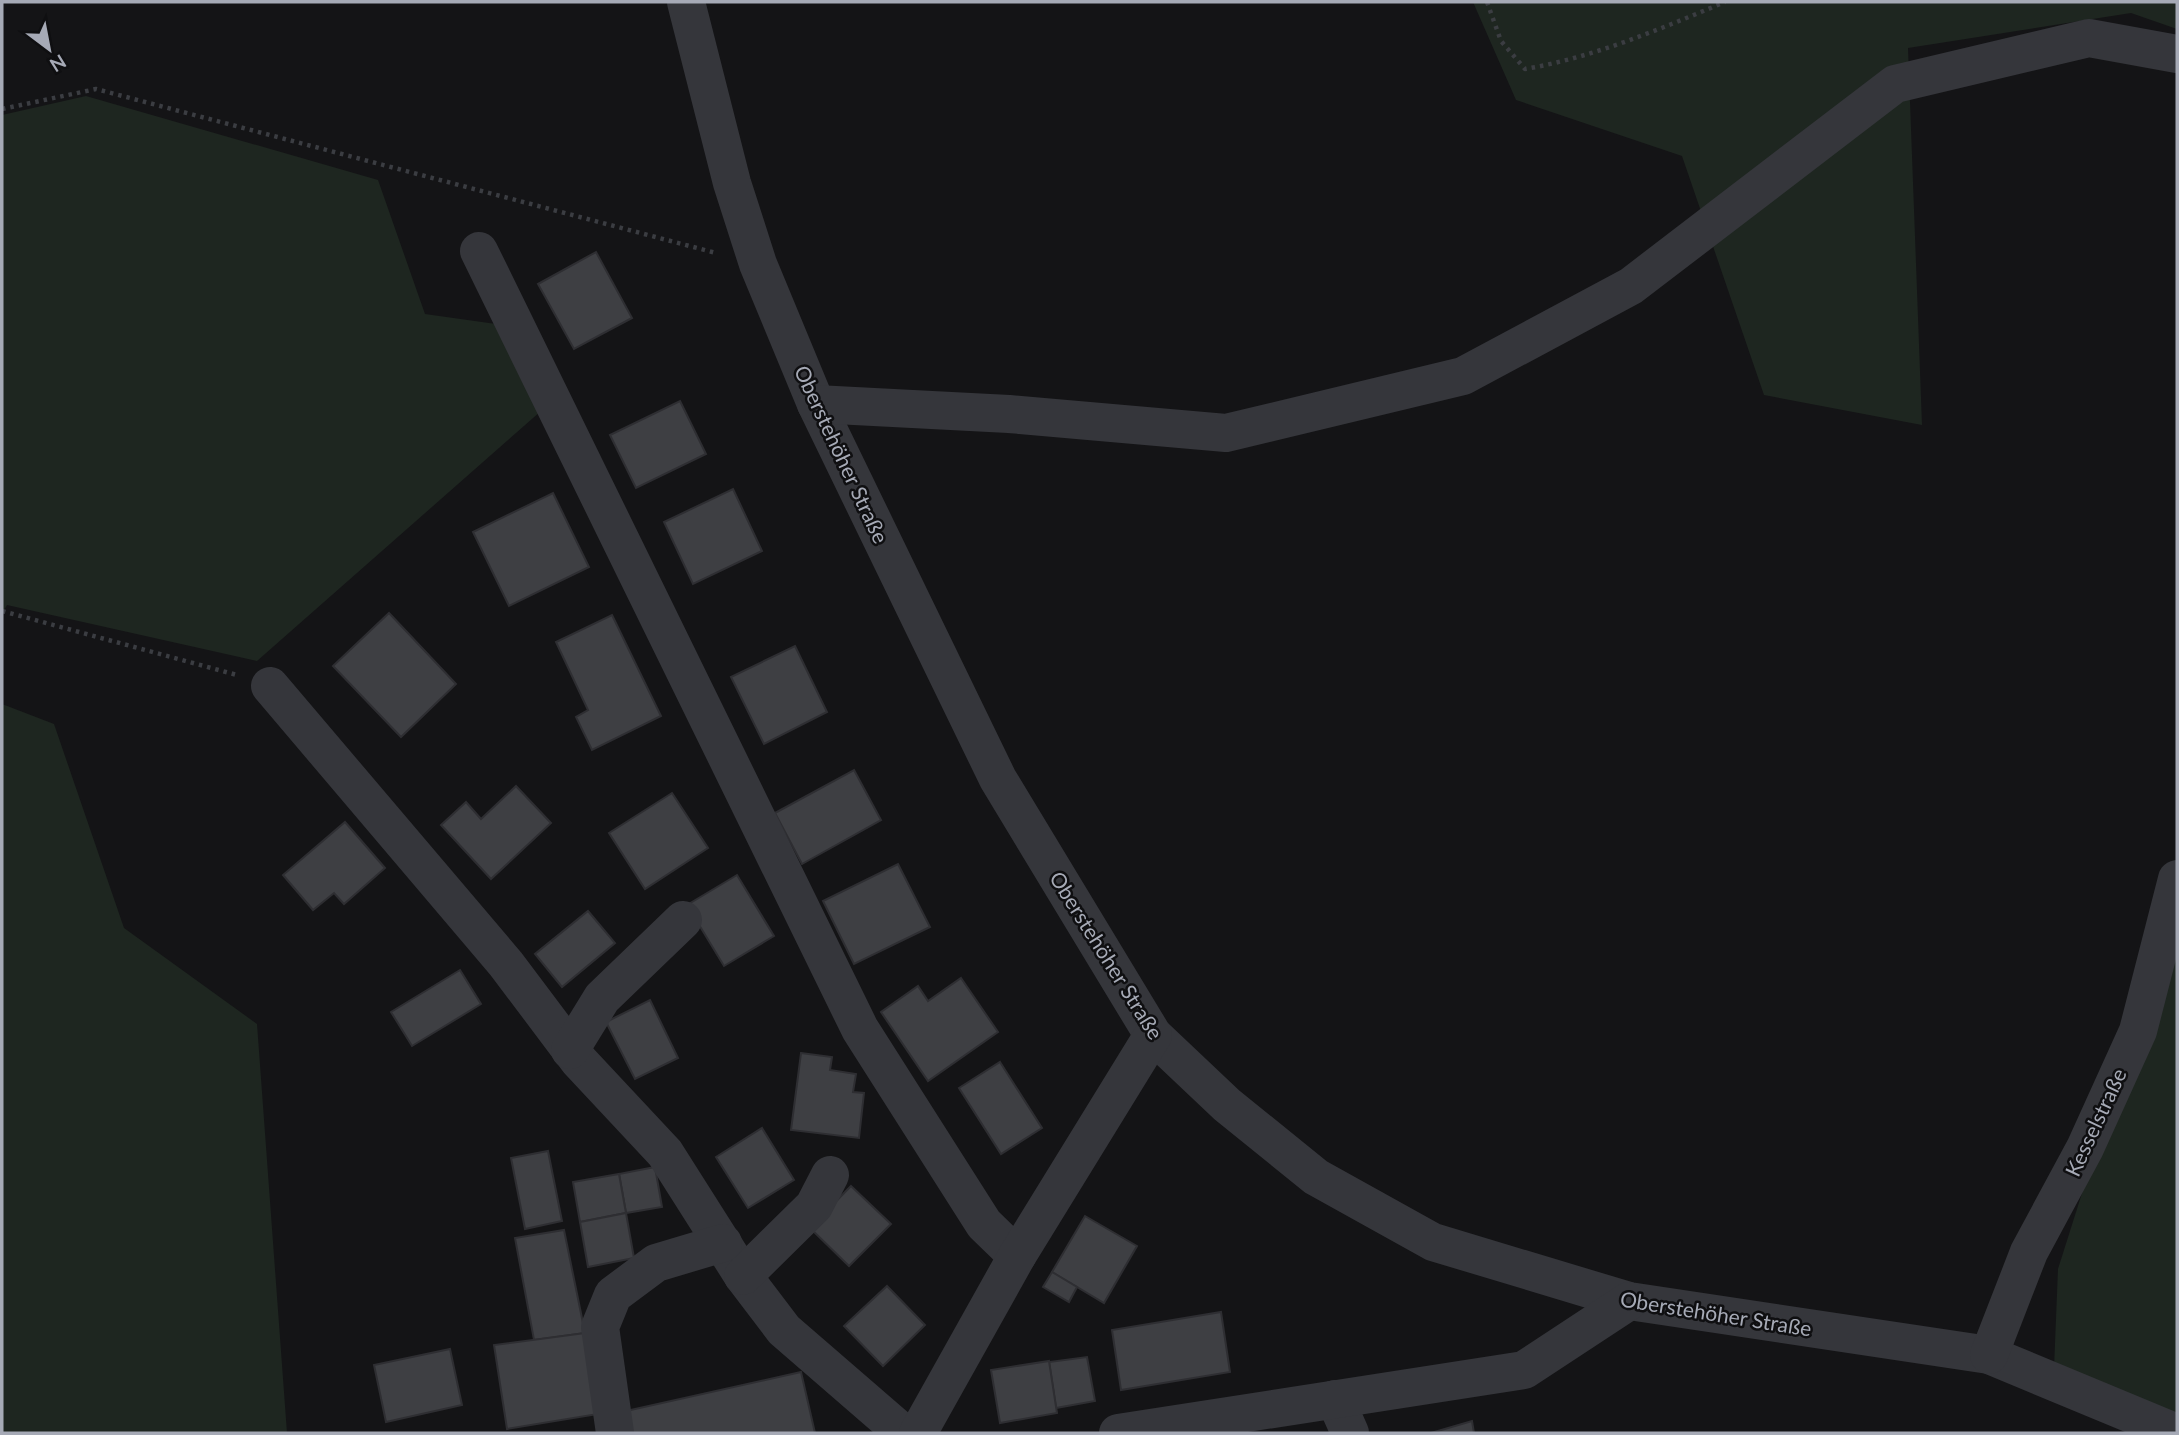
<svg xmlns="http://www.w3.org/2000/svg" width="2179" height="1435" viewBox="0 0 2179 1435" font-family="Lato,sans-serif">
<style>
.green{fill:#1e2620}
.building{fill:#3e3f43;stroke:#2e2e32;stroke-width:2}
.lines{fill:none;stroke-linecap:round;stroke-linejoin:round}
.path{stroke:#3b3d42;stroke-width:4.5;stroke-dasharray:3.5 5;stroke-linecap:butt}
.minor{stroke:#35363b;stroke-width:38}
.labels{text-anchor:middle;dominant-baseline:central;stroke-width:5;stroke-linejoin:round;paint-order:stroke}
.street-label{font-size:21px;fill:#a6aab6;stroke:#0f0f11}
</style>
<rect width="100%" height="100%" fill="#141416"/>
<g class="green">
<path d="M1473,2H2177V29L2131,13L1908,48L1922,425L1764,395L1682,156L1516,100Z"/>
<path d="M86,96L378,180L425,314L496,324L541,411L257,661L7,605L2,614V115Z"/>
<path d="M2,704L54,724L124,928L257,1024L287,1433H2Z"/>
<path d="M2177,893V1422L2054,1369L2058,1269Z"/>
</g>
<g class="building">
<path d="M596,252L632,318L574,349L538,284Z"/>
<path d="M680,401L706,454L636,488L610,435Z"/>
<path d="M733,489L762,551L693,584L664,522Z"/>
<path d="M553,493L589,567L509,606L473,532Z"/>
<path d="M389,613L456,684L401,737L333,666Z"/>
<path d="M612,615L661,716L592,750L576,717L588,710L556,642Z"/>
<path d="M795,646L827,712L764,744L731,677Z"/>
<path d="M854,770L881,820L802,864L775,813Z"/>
<path d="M516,786L551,823L491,879L441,825L466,802L481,819Z"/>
<path d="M672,793L708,848L645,889L609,833Z"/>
<path d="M345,822L385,868L344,904L334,893L313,910L283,875Z"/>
<path d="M898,864L930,927L854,964L823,901Z"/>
<path d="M737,875L774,936L724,966L687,905Z"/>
<path d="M588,911L615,943L562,987L535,954Z"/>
<path d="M460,970L481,1004L412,1046L391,1012Z"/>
<path d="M961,978L998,1032L928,1081L881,1012L918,986L928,1001Z"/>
<path d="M650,1000L678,1058L635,1079L606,1022Z"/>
<path d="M801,1053L832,1057L830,1070L856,1074L853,1092L864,1093L859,1138L791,1130Z"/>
<path d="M1000,1062L1042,1128L1001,1154L959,1088Z"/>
<path d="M762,1128L794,1180L748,1208L716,1157Z"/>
<path d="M548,1151L562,1221L525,1229L511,1158Z"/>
<path d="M655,1167L662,1207L626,1213L619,1174Z"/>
<path d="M619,1174L626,1213L580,1222L573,1182Z"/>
<path d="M851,1186L891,1224L849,1266L810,1228Z"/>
<path d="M626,1213L634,1258L588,1267L580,1222Z"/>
<path d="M1085,1216L1137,1246L1104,1303L1052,1272Z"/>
<path d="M564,1230L585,1333L534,1340L515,1238Z"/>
<path d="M1052,1272L1077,1287L1069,1302L1043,1287Z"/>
<path d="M887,1286L925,1325L883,1366L844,1326Z"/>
<path d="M1221,1312L1230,1372L1121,1390L1112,1330Z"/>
<path d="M585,1333L598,1414L507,1429L494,1345Z"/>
<path d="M450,1349L462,1405L386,1422L374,1365Z"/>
<path d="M1087,1357L1095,1401L1056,1408L1049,1362Z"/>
<path d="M1049,1361L1057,1413L1000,1423L991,1370Z"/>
<path d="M801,1372L815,1433H631L626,1411Z"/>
<path d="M1472,1421L1474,1433H1431Z"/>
</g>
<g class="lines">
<g class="path">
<path d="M1487,2L1501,41L1525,69C1595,57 1660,29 1725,2"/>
<path d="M2,109L96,89L716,253"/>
<path d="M2,611L237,675"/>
</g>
<g class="minor">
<path d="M686,2L732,183L758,264L816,404L998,779L1153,1035L1227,1105L1316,1177L1433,1242L1629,1301L1989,1355L2177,1433"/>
<path d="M479,251L860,1029L984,1224L1017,1256"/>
<path d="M816,404L1009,414L1226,433L1463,376L1631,286L1895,84L2089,38L2177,54"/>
<path d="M270,686L506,964L579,1061L665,1153L743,1276L784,1330L903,1433"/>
<path d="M570,1050L602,998L683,920"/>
<path d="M743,1276L814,1206L830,1175"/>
<path d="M1989,1355L2029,1252L2085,1148L2138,1031L2177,879"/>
<path d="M1335,1399L1350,1433"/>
<path d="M615,1433L600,1327L613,1295L656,1263L723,1243"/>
<path d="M918,1433L1017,1256L1153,1035"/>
<path d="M1118,1433L1524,1370L1629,1301"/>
</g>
</g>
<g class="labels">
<g class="street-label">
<text transform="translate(842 454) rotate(65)">Oberstehöher Straße</text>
<text transform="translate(1107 955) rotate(58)">Oberstehöher Straße</text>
<text transform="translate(2095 1122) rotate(-65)">Kesselstraße</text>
<text transform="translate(1716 1313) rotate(9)">Oberstehöher Straße</text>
</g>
</g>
<rect width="2179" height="1435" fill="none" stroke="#a6aab6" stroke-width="7"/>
<g transform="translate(49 49) rotate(148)" stroke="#0f0f11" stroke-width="5" paint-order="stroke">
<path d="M0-5L12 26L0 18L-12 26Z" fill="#a6aab6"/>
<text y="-10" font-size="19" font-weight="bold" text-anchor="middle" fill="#a6aab6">N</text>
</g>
</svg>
